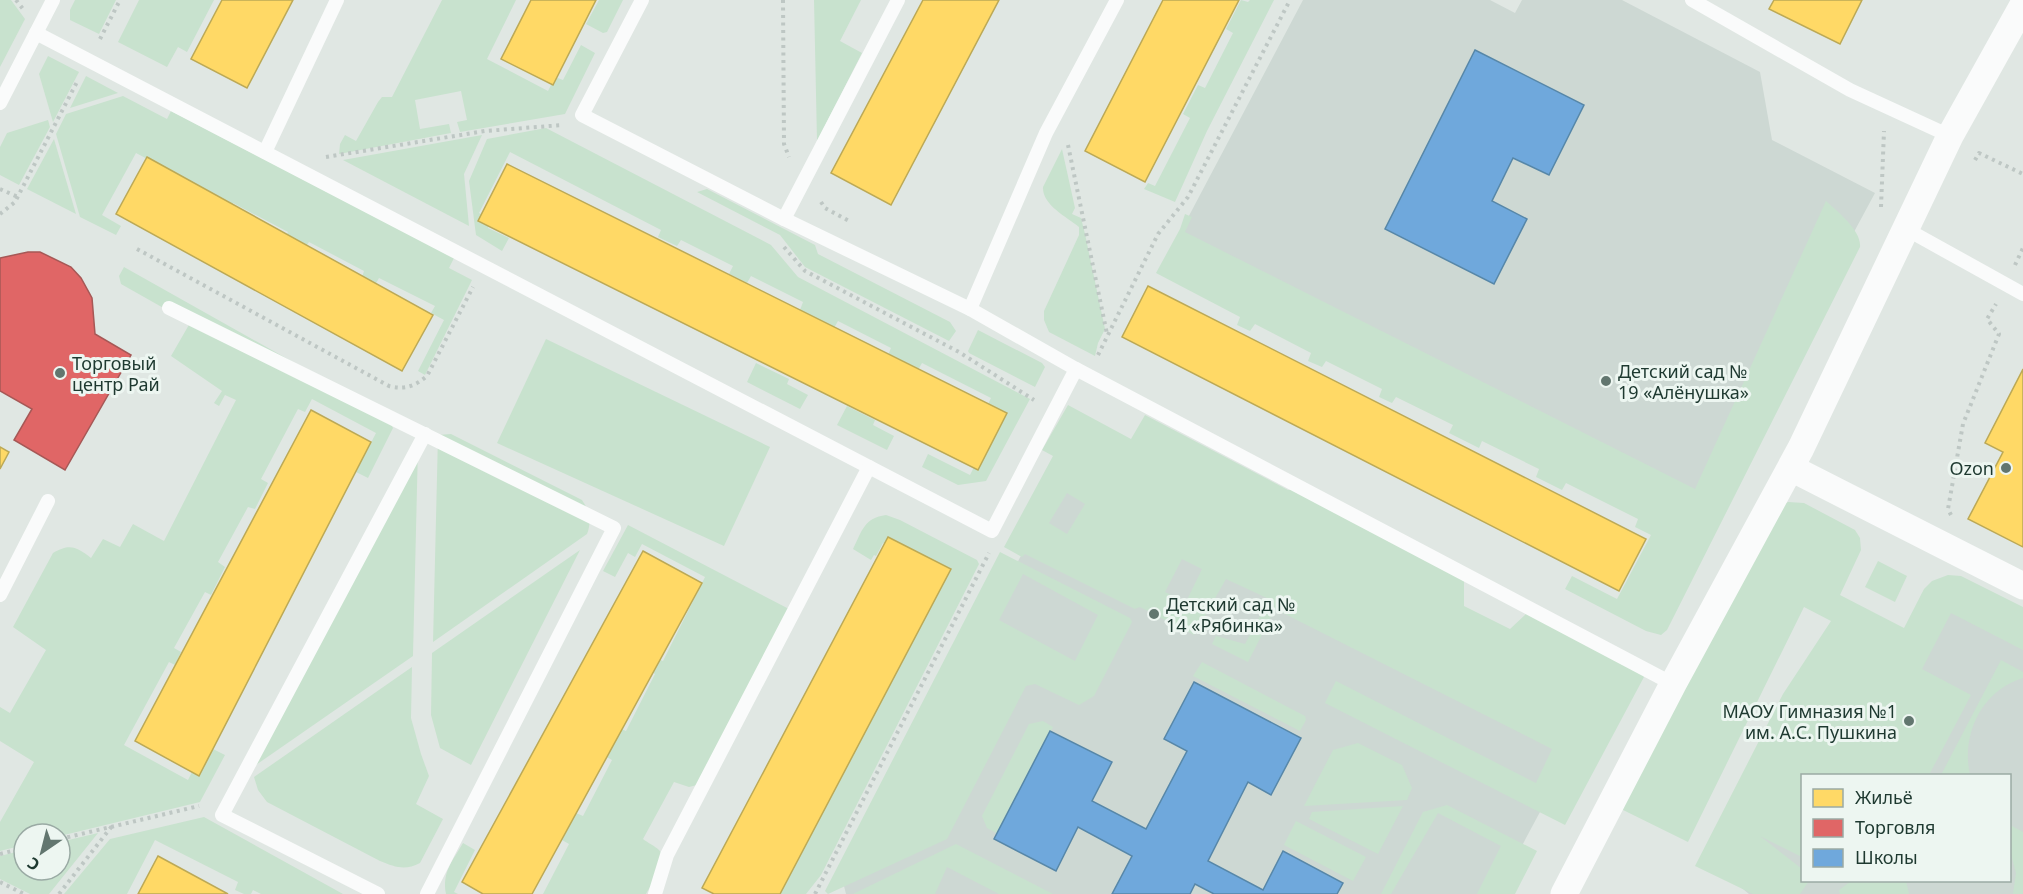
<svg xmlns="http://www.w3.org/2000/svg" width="2023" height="894" viewBox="0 0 2023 894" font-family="'Noto Sans',sans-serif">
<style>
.built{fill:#cdd8d3;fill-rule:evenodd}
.green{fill:#c8e2ce;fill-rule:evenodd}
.homes{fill:#ffd966;stroke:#bca956;stroke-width:1.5}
.shops{fill:#e06666;stroke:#a65856;stroke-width:1.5}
.schools{fill:#6fa8dc;stroke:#5787a8;stroke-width:1.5}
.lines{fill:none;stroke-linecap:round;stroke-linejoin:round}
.path{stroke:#bec7c4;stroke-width:4;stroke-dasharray:3 4.5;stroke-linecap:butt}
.lane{stroke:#fafbfb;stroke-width:14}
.street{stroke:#fafbfb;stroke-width:27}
.poi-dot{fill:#62766f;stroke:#edf6f1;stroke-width:2}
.labels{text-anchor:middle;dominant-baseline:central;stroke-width:6;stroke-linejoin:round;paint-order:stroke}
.poi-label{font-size:18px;fill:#1e3930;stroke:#edf6f1;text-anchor:start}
</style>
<rect width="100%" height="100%" fill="#e0e7e3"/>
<g class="built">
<path d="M1303,0H1490L1515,13L1522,0H1622L1760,72L1772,140L1875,193L1701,516L1173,246Z"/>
<path d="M1060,483L1576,745L1496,894H846L844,886Z"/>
<path d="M1937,597L2023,642V894H1749L1720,870L1838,637L1900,667ZM1802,776H2010V880H1802Z"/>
</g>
<g class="green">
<path d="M0,0H11L25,19L0,67Z"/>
<path d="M75,0H116L99,34L70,20V10Z"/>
<path d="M139,0H214L187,52L178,47L167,67L118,42Z"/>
<path d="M442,0H516L487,59L548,91L555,77L563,80L581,45L595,53L565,114L460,132L457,122L467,120L461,91L415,100L420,129L449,124L451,133L339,154L340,144L345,135L356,141L378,102L382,97H392Z"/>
<path d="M599,0H623L607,32L603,33L586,24Z"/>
<path d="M814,0H861L840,41L862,53L817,141Z"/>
<path d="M1241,0L1248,2L1250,0H1274L1207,131L1175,202L1144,189L1148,183L1155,186L1190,118L1183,114L1198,85L1205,88L1233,33L1226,29Z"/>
<path d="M48,56L79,72L53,122L39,74Z"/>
<path d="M86,76L118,93L70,108Z"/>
<path d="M123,96L167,119L171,111L454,258L449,268L472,280L425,375L418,371L444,320L431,313L435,306L379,278L375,285L362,277L364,271L309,242L305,248L285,238L288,232L233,203L228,210L217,196L136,153L102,215L121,226L116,235L80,217L56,134L66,114Z"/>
<path d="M48,120L50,127L19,185L0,175V147L7,133Z"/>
<path d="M546,128L771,245L798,277L1030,399L986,481L958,485L922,467L928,454L970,475L1001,413L987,406L991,398L922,363L918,370L888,355L891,348L838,321L834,328L800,310L803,302L751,276L747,283L729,274L733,266L681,240L677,246L658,237L661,230L510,152L479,213L492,220L488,228L509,238L502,251L476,235L469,181L487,139Z"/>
<path d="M482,135L464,174L469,226L343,160Z"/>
<path d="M54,139L76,214L27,189Z"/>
<path d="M1062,149L1075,208L1072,214L1081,218L1085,234L1105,329L1098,343L1095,356L1049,332L1044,320V311L1079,235V227C1067,217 1042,205 1043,187Z"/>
<path d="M707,189L815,245L818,254L950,322L956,331L949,341L805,267L780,235L697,192Z"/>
<path d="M1826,201C1837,211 1862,231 1860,247L1667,630L1661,635L1646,631L1565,589L1572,576L1617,599L1651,535L1635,527L1638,519L1566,483L1562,490L1536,477L1539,469L1482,441L1479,448L1449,433L1453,425L1396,397L1392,403L1379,397L1382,389L1326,361L1322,367L1308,361L1311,353L1255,324L1250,331L1237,325L1240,317L1156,273L1180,229L1185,214L1192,217L1185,232L1695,489Z"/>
<path d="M124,267L309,371L391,424L393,428L368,478L356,472L376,433L312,399L305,412L298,409L261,479L268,483L255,509L248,507L218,562L225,567L211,595L205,592L174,648L181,652L175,665L169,662L124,745L188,780L195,766L213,749L225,755L200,802L60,836V834H24V845L0,851V822L34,762L0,741V707L10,713L46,650L13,627L53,553C70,543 77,547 91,558L103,539L120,547L133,524L164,541L236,400L225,395L219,406L214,403L222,391L171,356L190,323L121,284L119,276Z"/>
<path d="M978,330L1042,363L1045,367L1035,387L969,353L968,351Z"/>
<path d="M546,339L770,447L724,546L497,443Z"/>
<path d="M756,363L789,379L787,384L808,395L800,409L747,382Z"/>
<path d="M1068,405L1131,439L1145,415L1288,490L1300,489L1464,579V606L1510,629L1528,612L1641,671L1644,677L1565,825L1325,703L1336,681L1536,783L1552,749L1275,609L1248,662L1212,644L1216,636L1245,644L1269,599L1226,579L1194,635L1140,607L1135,609L1025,554L1022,557L1004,547L1053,456L1042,450ZM1067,493L1085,504L1067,534L1049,523ZM1182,559L1202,569L1186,602L1165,592Z"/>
<path d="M847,406L875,420L873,425L894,436L887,450L837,425Z"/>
<path d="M451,434L582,500C589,510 592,522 587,534L433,642L438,435Z"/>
<path d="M418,447L413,656L253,767Z"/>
<path d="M1788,502L1804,503L1855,530L1860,538L1861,550L1840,595L1904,628L1924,589L1932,581L1948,575L1961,576L2023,607V650L1951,613L1922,669L1971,695L1929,775L1802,776V857L1760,836L1802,869V880L1809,881L1800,894H1753L1695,866L1783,694L1831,621L1804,607L1688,842L1619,808L1782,505Z"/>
<path d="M886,515L900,520L977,560L979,564L821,875L806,894H780L944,575L883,543L876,556L874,555L871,560L853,549C862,531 864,518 886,515Z"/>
<path d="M628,525L789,609L697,785L689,787L674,782L643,839C648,843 655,846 659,850C670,862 652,883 646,894H543L569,844L562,840L576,813L583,816L612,760L605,756L619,728L626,731L655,674L649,670L655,658L663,661L705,577L642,544L635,557L628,553L615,577L603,571Z"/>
<path d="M580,550L471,765L440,748L431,715L432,653Z"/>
<path d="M1000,552L1130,618L1132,622L1094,696L1079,705L1035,684L1026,686L947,839L828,894L825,891ZM1023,574L1098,615L1075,661L999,620Z"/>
<path d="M1878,561L1907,576L1895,602L1865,587Z"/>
<path d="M2001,660L2023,672V678C1981,691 1961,735 1970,775H1941Z"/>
<path d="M1202,662L1305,716L1306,720L1300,731L1193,676Z"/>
<path d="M412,667L411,718L421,754L429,776L416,804L443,819L420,863C405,871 395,867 380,861L267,802L258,790L254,777Z"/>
<path d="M1043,721L1053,727L998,834L987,828L982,816L1029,724Z"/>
<path d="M1358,743L1402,765L1412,788L1407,800L1304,806L1333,750Z"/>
<path d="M1447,805L1537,851L1515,894H1477L1501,846L1438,813L1391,894H1381L1423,812Z"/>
<path d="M1403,806L1378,854L1309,819L1312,812Z"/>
<path d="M204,817L343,894H261L253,890L251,894H244L235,890L238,882L155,840L127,894H64L110,839Z"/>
<path d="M1296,821L1366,857L1353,881L1284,845Z"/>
<path d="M2010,825L2023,832V894H2013L2016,873L2010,851Z"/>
<path d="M98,833L49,894H30L0,879V856L24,850V870H60V842Z"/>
<path d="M463,843L475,850L454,892L458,894H446C442,872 452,862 463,843Z"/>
<path d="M956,844L1053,894H999L947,867L935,894H853Z"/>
<path d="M1851,881H1906L1909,894H1840L1839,890Z"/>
</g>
<g class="homes">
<path d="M222,0H293L247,88L191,59Z"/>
<path d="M531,0H596L553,85L501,59Z"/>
<path d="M923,0H999L891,205L831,173Z"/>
<path d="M1163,0H1239L1145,182L1085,151Z"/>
<path d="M1774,0H1862L1840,44L1769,9Z"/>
<path d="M147,157L433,315L402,371L116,214Z"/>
<path d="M507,164L1007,413L978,470L478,221Z"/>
<path d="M1148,286L1646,539L1619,591L1122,337Z"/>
<path d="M2023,369V547L1968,519L2003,452L1985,443Z"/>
<path d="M311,410L371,442L199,776L135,741Z"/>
<path d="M0,447L9,452L0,469Z"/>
<path d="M888,537L951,569L780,894H714L702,888Z"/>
<path d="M643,551L702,583L532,894H483L462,882Z"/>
<path d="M158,856L228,894H138Z"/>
</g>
<path class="shops" d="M28,252H40L71,267L81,278L92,298L95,334L131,355L65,470L14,440L32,409L0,391V258Z"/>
<g class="schools">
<path d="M1475,50L1584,105L1549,175L1513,158L1492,201L1527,219L1494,284L1385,229Z"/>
<path d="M1194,682L1301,738L1271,795L1248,782L1208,861L1263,890L1283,851L1343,883L1337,894H1214L1195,884L1190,894H1112L1132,856L1078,827L1056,871L994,839L1050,731L1112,762L1092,801L1146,829L1187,751L1164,739Z"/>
</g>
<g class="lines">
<g class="path">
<path d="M16,0L23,9"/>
<path d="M783,0L784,144L789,157"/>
<path d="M100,39L120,0"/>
<path d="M1068,145L1107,334"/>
<path d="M326,157L485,131L563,125"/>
<path d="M1975,160L1979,153L2023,174"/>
<path d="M0,189L18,197"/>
<path d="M821,202L825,208L851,222"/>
<path d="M1881,207L1884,131"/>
<path d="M0,214L15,202L78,80"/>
<path d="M784,247L805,271L959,352L1034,400"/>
<path d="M137,249L389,386C405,390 415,386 427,376L473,287"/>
<path d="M2015,265L2023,248"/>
<path d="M1098,355L1158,234L1188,197L1290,0"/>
<path d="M1951,515L1948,509L1963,424L1999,334L1987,319L1996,304"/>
<path d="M60,839L199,806"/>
<path d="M0,854L24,848"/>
<path d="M0,882L24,894"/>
<path d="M59,894L112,826"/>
<path d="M815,894L989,553"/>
</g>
<g class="lane">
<path d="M642,0L582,115L784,219L970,309L1046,133L1117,0"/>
<path d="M1692,0L1850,90L1950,136"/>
<path d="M36,33L869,467"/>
<path d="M0,103L53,0"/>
<path d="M265,152L337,0"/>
<path d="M784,219L898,0"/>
<path d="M1906,229L2023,294"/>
<path d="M169,308L614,528L427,894"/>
<path d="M970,309L1076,369L1673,684"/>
<path d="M0,595L48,501"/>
<path d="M378,894L222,815L425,434"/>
<path d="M655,894L667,855L869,467L992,531L1076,369"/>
</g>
<g class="street">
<path d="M1791,468L2023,586"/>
<path d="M1564,894L1673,684L1801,448L1950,136L2023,5"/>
</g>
</g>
<g class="poi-dot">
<circle cx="60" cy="373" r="6"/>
<circle cx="1606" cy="381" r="6"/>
<circle cx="2006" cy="468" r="6"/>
<circle cx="1154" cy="614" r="6"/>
<circle cx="1909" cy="721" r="6"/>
</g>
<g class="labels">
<g class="poi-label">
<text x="72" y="363">Торговый<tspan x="72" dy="21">центр Рай</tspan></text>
<text x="1618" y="371">Детский сад №<tspan x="1618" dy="21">19 «Алёнушка»</tspan></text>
<text x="1994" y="468" text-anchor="end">Ozon</text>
<text x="1166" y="604">Детский сад №<tspan x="1166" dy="21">14 «Рябинка»</tspan></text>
<text x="1897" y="711" text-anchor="end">МАОУ Гимназия №1<tspan x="1897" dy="21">им. А.С. Пушкина</tspan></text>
</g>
</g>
<rect x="1801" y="774" width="210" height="108" fill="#edf6f1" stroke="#9aaaa4" stroke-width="1.5"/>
<rect x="1813" y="789" width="30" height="18" fill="#ffd966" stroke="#9aaaa4" stroke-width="1.5"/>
<text x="1855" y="804" font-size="18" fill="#1e3930">Жильё</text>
<rect x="1813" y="819" width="30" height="18" fill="#e06666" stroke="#9aaaa4" stroke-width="1.5"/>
<text x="1855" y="834" font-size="18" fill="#1e3930">Торговля</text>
<rect x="1813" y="849" width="30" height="18" fill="#6fa8dc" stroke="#9aaaa4" stroke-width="1.5"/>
<text x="1855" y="864" font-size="18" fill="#1e3930">Школы</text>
<g transform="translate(42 852) rotate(215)"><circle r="28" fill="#edf6f1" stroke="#9aaaa4" stroke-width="1.5"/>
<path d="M0-4.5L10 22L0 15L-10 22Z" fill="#62766f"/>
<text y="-9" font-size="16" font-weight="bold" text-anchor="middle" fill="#1e3930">С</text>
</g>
</svg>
